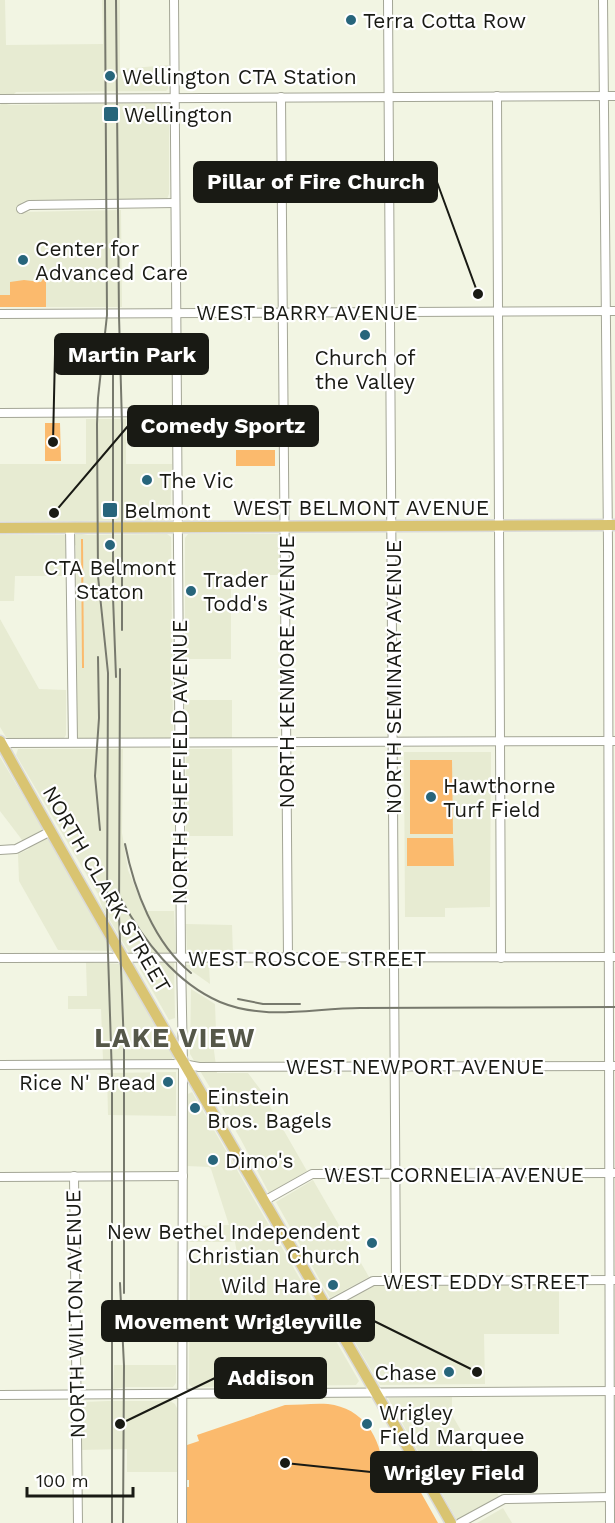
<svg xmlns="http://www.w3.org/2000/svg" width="615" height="1523" viewBox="0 0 615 1523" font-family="'Work Sans',sans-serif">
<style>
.built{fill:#e7ebd2}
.green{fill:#fbba6d}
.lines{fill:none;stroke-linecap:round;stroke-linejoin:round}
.minor-casing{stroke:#a4a696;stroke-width:10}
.major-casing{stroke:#dadad9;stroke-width:13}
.minor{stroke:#fff;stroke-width:8}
.major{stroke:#d9c471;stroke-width:10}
.rail{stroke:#77796d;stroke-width:2}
.poi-dot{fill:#27657b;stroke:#fff;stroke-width:2}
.labels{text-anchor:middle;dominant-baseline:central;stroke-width:4.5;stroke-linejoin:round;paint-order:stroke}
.poi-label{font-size:21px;fill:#191a14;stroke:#fff;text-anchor:start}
.street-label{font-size:21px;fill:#191a14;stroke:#fff}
.district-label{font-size:27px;font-weight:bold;letter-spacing:1.5px;fill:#555749;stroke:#fff}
.leader{fill:none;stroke:#191a14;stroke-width:2}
.callout-dot{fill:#191a14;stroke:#fff;stroke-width:2}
.callout{fill:#191a14;stroke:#191a14;stroke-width:2}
.callout-label{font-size:22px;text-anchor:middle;font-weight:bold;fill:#fff}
</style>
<rect width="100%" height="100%" fill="#f2f5e3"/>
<g class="built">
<path d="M0,0H5L6,45L103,44L102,0H120V69L169,65L168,89L166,91L16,92L14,94H0Z"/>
<path d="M2,103L11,105L166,103L169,105V194L167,199L27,200L21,203L22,212L121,210L122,307H0V105Z"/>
<path d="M86,419H126V464H172L170,520L85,521L83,523H73L71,521H0V464H86Z"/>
<path d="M77,533L87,535L167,534L171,537L173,735L171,738H77L76,546L73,542L74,536Z"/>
<path d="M188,534H281V575H231V659H185V538Z"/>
<path d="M0,535H65L66,576H15L14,601H0Z"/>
<path d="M0,619L39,689L66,690V735L64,738L10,739L6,737L0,727Z"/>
<path d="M185,700H232V738H186Z"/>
<path d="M18,749H123L122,833L128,870L145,911H174L176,953L173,955L130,954L102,907L98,894L16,755Z"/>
<path d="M186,749H232L233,836H186Z"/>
<path d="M404,752H491L490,907L445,908V917H405Z"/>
<path d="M0,757L113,947V951L58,950L19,881L18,854L29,849L0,811Z"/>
<path d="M186,924L232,925L233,955L187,954Z"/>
<path d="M86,962L120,964L174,1054L172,1059L103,1060L101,1009H68V996H87Z"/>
<path d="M143,962L174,963L175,1018L169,1020L140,969V964Z"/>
<path d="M186,965H209L210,984L186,967Z"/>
<path d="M191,989L215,1004L216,1032H225L224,1040H215L214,1051L217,1073H248L260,1089L307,1171L269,1193L240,1138L190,1054Z"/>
<path d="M176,1072V1116L108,1115L107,1073Z"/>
<path d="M192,1092L359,1381L356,1385L192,1387L189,1384L190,1258H238L235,1242H189V1226L229,1225L211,1169L209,1167L187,1166L188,1094Z"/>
<path d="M313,1180L369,1277L330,1298L276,1202Z"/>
<path d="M559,1285V1334H484L485,1384L380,1385L335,1308L374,1286Z"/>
<path d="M114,1365H176V1383L173,1387H127L113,1389Z"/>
<path d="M452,1397V1415L499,1496L457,1520L388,1398Z"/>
<path d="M108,1401H170L175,1404L177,1408V1472H127V1449L80,1450L81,1405L85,1402Z"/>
<path d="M503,1508L512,1523H477Z"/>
</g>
<g class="green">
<path d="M43,279L46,280V307H0V295H10V282L24,280L41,282Z"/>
<path d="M60,423L61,461H45V423Z"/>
<rect x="236" y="450" width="39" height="16"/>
<path d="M81,539H83L84,668H82Z"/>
<path d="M410,760H452L453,834H410Z"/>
<path d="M407,838H453L454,866H407Z"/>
<path d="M285,1405C299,1405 314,1403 328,1404C363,1408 381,1437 383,1470H398L406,1466L438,1523H186V1487H189V1480H187V1445L199,1441L197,1435L200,1434Z"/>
</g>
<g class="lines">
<g class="minor-casing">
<g id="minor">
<path d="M174,0L181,958L183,1064L182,1523"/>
<path d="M388,0L396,1281"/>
<path d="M603,0L608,545L610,1523"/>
<path d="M497,96L501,958"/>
<path d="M281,97L288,958"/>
<path d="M0,99L615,96"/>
<path d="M21,209L29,205L175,203"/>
<path d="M0,314L615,311"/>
<path d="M0,413L177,412"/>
<path d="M70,528L73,742"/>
<path d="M0,743L615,741"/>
<path d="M0,850L16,849L51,831"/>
<path d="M0,958L615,957"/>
<path d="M0,1065L183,1064L199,1067L615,1066"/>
<path d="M74,1176L78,1523"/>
<path d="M0,1177L183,1176"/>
<path d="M264,1201L312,1174L615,1173"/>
<path d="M327,1306L373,1281L615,1280"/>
<path d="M0,1395L615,1391"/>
<path d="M460,1523L504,1499L610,1497"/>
</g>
</g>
<g class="major-casing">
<g id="major">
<path d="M0,528L615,525"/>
<path d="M0,741C146,1004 302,1262 451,1523"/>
</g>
</g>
<use href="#minor" class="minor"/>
<use href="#major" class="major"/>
<g class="rail">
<path d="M105,0L107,315L98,398L97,424L98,576L108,673L107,922L112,1077V1523"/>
<path d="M116,0L119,316L122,424V630"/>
<path d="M113,347V597L116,677"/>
<path d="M98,657L99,718L95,776L100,830"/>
<path d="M120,669L119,915L124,1047V1293"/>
<path d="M125,844C134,890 154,943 191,973"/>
<path d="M121,899C143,940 176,983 220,1002C266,1021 312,1008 360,1008C445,1007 530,1008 615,1007"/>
<path d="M238,999L263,1004H300"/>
<path d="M120,1283L124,1366L123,1523"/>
</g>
</g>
<g class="poi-dot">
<circle cx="351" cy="20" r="6"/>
<circle cx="110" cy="76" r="6"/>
<rect x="103" y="106" width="16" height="16" rx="3"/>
<circle cx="23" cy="260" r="6"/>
<circle cx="365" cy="335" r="6"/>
<circle cx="147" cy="480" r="6"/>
<rect x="102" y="502" width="16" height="16" rx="3"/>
<circle cx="110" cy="545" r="6"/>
<circle cx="191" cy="591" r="6"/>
<circle cx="431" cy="797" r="6"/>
<circle cx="168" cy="1082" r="6"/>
<circle cx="195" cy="1108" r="6"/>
<circle cx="213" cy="1160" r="6"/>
<circle cx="372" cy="1243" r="6"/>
<circle cx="333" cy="1285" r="6"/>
<circle cx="449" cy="1372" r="6"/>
<circle cx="367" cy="1424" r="6"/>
</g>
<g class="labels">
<g class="poi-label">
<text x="363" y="20">Terra Cotta Row</text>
<text x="122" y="76">Wellington CTA Station</text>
<text x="124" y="114">Wellington</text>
<text x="35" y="248">Center for<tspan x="35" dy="24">Advanced Care</tspan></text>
<text x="365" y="357" text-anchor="middle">Church of<tspan x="365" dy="24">the Valley</tspan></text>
<text x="159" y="480">The Vic</text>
<text x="124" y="510">Belmont</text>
<text x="110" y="567" text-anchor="middle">CTA Belmont<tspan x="110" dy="24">Staton</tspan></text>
<text x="203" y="579">Trader<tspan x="203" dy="24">Todd's</tspan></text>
<text x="443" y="785">Hawthorne<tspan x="443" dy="24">Turf Field</tspan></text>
<text x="156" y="1082" text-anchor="end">Rice N' Bread</text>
<text x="207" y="1096">Einstein<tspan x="207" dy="24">Bros. Bagels</tspan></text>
<text x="225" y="1160">Dimo's</text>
<text x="360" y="1231" text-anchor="end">New Bethel Independent<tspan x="360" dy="24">Christian Church</tspan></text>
<text x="321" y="1285" text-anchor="end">Wild Hare</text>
<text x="437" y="1372" text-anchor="end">Chase</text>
<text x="379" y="1412">Wrigley<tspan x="379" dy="24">Field Marquee</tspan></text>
</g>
<g class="street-label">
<text x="307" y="312">WEST BARRY AVENUE</text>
<text x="361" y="507">WEST BELMONT AVENUE</text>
<text transform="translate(286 672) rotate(-90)">NORTH KENMORE AVENUE</text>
<text transform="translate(393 677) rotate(-90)">NORTH SEMINARY AVENUE</text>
<text transform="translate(179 762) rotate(-90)">NORTH SHEFFIELD AVENUE</text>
<text transform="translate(107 889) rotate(60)">NORTH CLARK STREET</text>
<text x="307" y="958">WEST ROSCOE STREET</text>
<text x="415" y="1066">WEST NEWPORT AVENUE</text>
<text x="454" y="1174">WEST CORNELIA AVENUE</text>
<text x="486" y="1281">WEST EDDY STREET</text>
<text transform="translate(75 1314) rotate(-91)">NORTH WILTON AVENUE</text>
</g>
<g class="district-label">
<text x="175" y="1038">LAKE VIEW</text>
</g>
</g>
<path class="leader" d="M478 294L437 182M53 442L55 354M54 513L128 426M477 1372L374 1321M120 1424L215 1378M285 1463L371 1472"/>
<g class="callout-dot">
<circle cx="478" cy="294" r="6"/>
<circle cx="53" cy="442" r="6"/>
<circle cx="54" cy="513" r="6"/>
<circle cx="477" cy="1372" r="6"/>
<circle cx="120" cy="1424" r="6"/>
<circle cx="285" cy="1463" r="6"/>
</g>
<g class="callout">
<rect x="194" y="162" width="243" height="40" rx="6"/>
<rect x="55" y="334" width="153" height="40" rx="6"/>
<rect x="128" y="406" width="190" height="40" rx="6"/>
<rect x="102" y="1301" width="272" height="40" rx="6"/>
<rect x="215" y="1358" width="111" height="40" rx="6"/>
<rect x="371" y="1452" width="166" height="40" rx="6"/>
</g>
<g class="callout-label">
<text x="316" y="189">Pillar of Fire Church</text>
<text x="132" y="362">Martin Park</text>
<text x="223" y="433">Comedy Sportz</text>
<text x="238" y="1329">Movement Wrigleyville</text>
<text x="271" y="1385">Addison</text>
<text x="454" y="1480">Wrigley Field</text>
</g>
<path d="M27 1487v9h106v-9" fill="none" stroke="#191a14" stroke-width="3"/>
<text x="36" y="1487" font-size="18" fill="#191a14" stroke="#ffffff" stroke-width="4.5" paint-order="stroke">100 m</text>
</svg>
